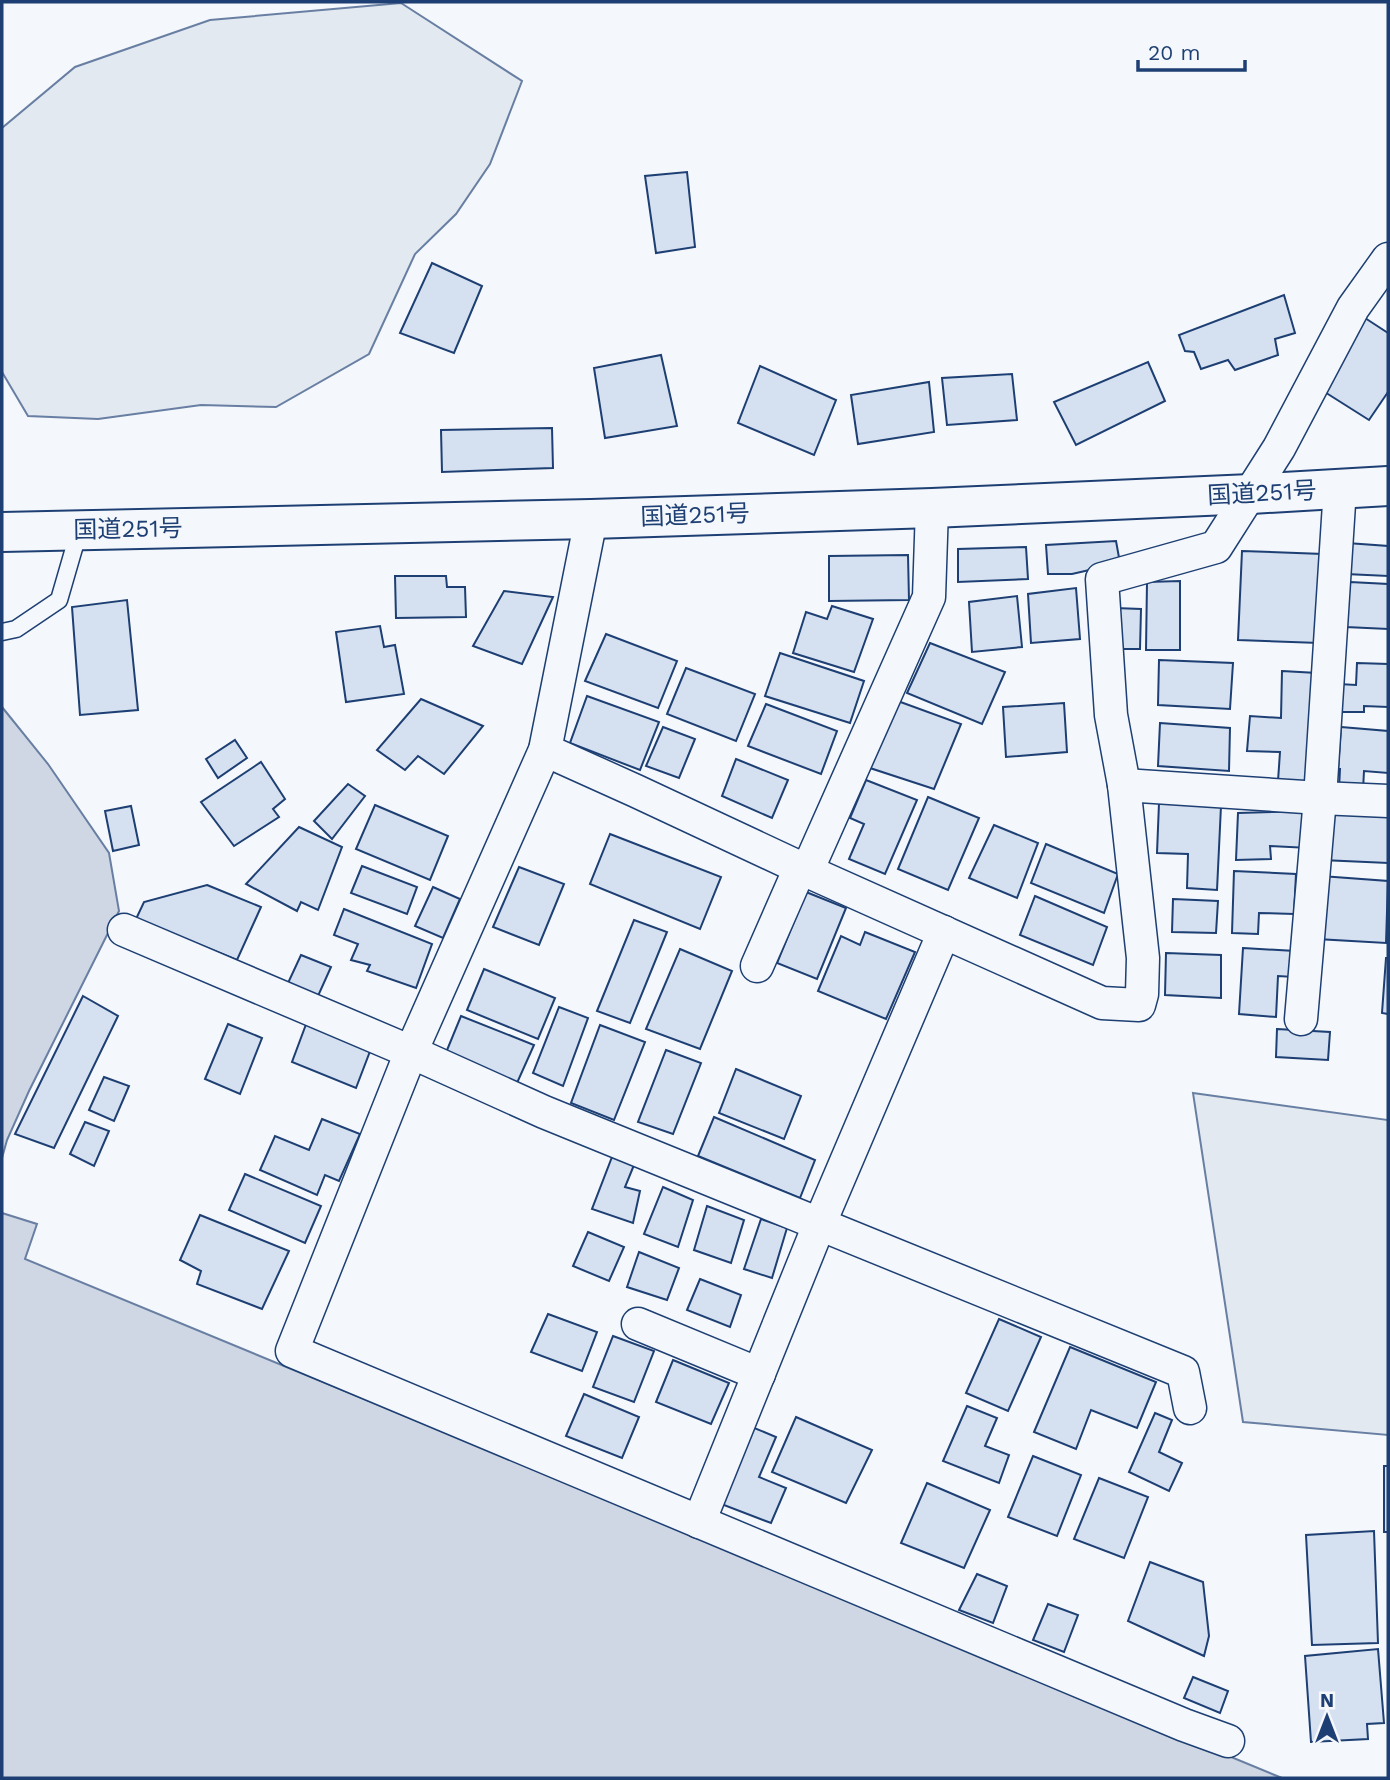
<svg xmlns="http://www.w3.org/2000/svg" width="1390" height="1780" viewBox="0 0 1390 1780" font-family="'Work Sans','Noto Sans JP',sans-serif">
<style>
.green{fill:#e3e9f0;stroke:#687fa3;stroke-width:2}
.water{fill:#cfd7e4;stroke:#687fa3;stroke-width:2}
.building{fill:#d5e0f0;stroke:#1d3f73;stroke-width:2}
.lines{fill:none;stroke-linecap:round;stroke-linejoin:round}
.lane-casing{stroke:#1d3f73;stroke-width:19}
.street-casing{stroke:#1d3f73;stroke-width:35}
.highway-casing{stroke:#1d3f73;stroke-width:42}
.lane{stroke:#f4f7fb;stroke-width:16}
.street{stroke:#f4f7fb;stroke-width:32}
.highway{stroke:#f4f7fb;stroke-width:38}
.labels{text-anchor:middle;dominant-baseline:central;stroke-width:5;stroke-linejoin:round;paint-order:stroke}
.street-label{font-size:24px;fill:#1d3f73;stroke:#f4f7fb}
</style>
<rect width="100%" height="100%" fill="#f4f7fb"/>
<g class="green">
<path d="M401,3L522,81L490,164L456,214L415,254L369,354L276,407L201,405L98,419L28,416L2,372V128L75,67L210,20Z"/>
<path d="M1193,1093L1388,1120V1435L1243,1422Z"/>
</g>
<g class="water">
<path d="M2,707L48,764L109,853L119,911L29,1091L7,1140L2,1158Z"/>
<path d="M2,1213L37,1224L25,1259L1282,1778H2Z"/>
</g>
<g class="building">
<path d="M687,172L695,247L656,253L645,176Z"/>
<path d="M432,263L482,286L454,353L400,333Z"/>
<path d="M1284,295L1295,333L1275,339L1278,355L1235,370L1228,360L1201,369L1194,352L1185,351L1179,335Z"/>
<path d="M1365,318L1388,333V392L1369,420L1320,389Z"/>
<path d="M661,355L677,426L605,438L594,368Z"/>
<path d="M1148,362L1165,401L1076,445L1054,402Z"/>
<path d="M760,366L836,400L814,455L738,423Z"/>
<path d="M1012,374L1017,420L947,425L942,378Z"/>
<path d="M929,382L934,432L858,444L851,395Z"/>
<path d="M552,428L553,468L442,472L441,430Z"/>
<path d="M1116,541L1120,563L1072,574H1048L1046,545Z"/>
<path d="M1347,543L1388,546V576L1346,574Z"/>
<path d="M1026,547L1028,579L958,582V549Z"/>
<path d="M1242,551L1323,554L1319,643L1238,640Z"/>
<path d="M908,555L909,600L829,601V556Z"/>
<path d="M395,576H446L447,587H465L466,617L396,618Z"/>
<path d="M1180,581V650H1146L1147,582Z"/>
<path d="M1350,582L1388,584V629L1346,627Z"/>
<path d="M1076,588L1080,639L1031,643L1028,594Z"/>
<path d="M504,591L553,597L522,664L473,646Z"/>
<path d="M1017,596L1022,647L972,652L969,602Z"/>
<path d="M127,600L138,710L80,715L72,607Z"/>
<path d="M832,606L873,619L854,672L793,653L806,612L827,619Z"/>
<path d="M1115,608L1141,609L1140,649H1113Z"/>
<path d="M380,626L384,647L395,645L404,694L346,702L336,632Z"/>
<path d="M606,634L677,661L658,708L585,681Z"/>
<path d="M930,643L1005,672L982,724L907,693Z"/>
<path d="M780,653L864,681L850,723L765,696Z"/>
<path d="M1159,660L1233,663L1230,709L1158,705Z"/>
<path d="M1357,663L1388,664V707L1364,706V712H1338L1339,684L1356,685Z"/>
<path d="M686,668L755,694L736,741L667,714Z"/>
<path d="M1282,671L1317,673L1314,783L1278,781L1280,752L1247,751L1250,716L1281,718Z"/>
<path d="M587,696L659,722L640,770L570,743Z"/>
<path d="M421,699L483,726L444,774L418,756L405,770L377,750Z"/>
<path d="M895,700L961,724L934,789L870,768Z"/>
<path d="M1064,703L1067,752L1006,757L1003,707Z"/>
<path d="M766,704L837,731L821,774L748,746Z"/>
<path d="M1160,723L1230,728L1229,771L1158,766Z"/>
<path d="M663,727L695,739L679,778L646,766Z"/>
<path d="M1341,727L1388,731V773L1364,771L1363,790L1339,789L1340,769H1338Z"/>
<path d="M235,740L247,758L218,778L206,759Z"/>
<path d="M736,759L788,780L772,818L722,796Z"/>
<path d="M261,762L285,799L273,809L279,817L234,846L201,802Z"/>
<path d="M866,780L917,800L885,874L849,859L864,824L850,818Z"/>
<path d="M348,784L365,796L332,839L314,821Z"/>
<path d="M928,797L979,818L948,890L898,869Z"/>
<path d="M1159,803L1221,806L1217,890L1187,888L1188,854L1157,853Z"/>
<path d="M375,805L448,836L430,880L356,849Z"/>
<path d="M1326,805L1388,809V863L1322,860Z"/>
<path d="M131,806L139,845L113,851L105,811Z"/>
<path d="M1311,811L1309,848L1270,846L1271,859L1236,860L1238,813Z"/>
<path d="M994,825L1038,843L1017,898L969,878Z"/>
<path d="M299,827L342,847L318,910L301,902L297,911L246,884Z"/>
<path d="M610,834L721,877L700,929L590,884Z"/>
<path d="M1046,844L1118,874L1104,913L1031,883Z"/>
<path d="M362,866L417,887L407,914L351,893Z"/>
<path d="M519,867L564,884L539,945L493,927Z"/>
<path d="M1234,871L1296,874L1294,914L1259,913L1258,934L1232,933Z"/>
<path d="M1321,876L1388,881L1386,943L1317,939Z"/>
<path d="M207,885L261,907L237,960L136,919L144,902Z"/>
<path d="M433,887L460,899L443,938L415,926Z"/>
<path d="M806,892L846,908L817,979L777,963Z"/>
<path d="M1035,896L1107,927L1093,965L1020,935Z"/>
<path d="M1173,899L1218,901L1216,933L1172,932Z"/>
<path d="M344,909L432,944L416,988L367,971L370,965L351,960L358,944L334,935Z"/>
<path d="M634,920L667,932L630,1023L597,1011Z"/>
<path d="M865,932L915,952L886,1019L818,991L841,936L860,945Z"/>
<path d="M1243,948L1295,951L1294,977L1278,976L1276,1017L1239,1014Z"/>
<path d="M680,949L732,971L700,1049L646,1029Z"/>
<path d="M1166,953L1221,955V998L1165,995Z"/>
<path d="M301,955L331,967L318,996L288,983Z"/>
<path d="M1386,958H1388V1014L1382,1013Z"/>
<path d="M484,969L555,998L538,1039L467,1010Z"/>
<path d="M83,996L118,1016L54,1148L15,1134Z"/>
<path d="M559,1007L588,1018L563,1086L533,1073Z"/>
<path d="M461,1016L534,1045L517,1083L445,1055Z"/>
<path d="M308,1019L372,1046L356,1088L292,1062Z"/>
<path d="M228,1024L262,1038L240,1094L205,1079Z"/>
<path d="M600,1025L645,1042L614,1120L571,1103Z"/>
<path d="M1277,1029L1330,1032L1328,1060L1276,1057Z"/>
<path d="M666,1050L701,1063L673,1134L638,1122Z"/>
<path d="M736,1069L801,1096L784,1139L719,1113Z"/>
<path d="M104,1077L129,1086L114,1121L89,1110Z"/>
<path d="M714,1117L815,1160L800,1198L698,1156Z"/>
<path d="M322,1119L360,1134L339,1181L325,1175L317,1195L260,1170L275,1136L309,1150Z"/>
<path d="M85,1122L109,1131L94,1166L70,1154Z"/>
<path d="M612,1157L634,1165L625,1187L640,1191L633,1223L592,1209Z"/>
<path d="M245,1174L321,1206L305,1243L229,1210Z"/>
<path d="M663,1187L693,1200L678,1247L644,1234Z"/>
<path d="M707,1206L744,1220L731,1263L694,1250Z"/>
<path d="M200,1215L289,1251L262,1309L197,1284L201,1271L180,1260Z"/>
<path d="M761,1219L787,1228L772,1278L744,1269Z"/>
<path d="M588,1232L624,1247L609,1281L573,1266Z"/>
<path d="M639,1252L679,1268L667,1300L627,1287Z"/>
<path d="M700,1279L741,1295L730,1327L687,1310Z"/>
<path d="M548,1314L597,1332L582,1371L531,1352Z"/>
<path d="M999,1319L1041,1337L1008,1411L966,1393Z"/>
<path d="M613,1336L654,1351L634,1402L593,1387Z"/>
<path d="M1070,1347L1156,1382L1137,1428L1091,1410L1076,1449L1034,1432Z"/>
<path d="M673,1360L729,1383L711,1424L656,1402Z"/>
<path d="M584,1394L639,1417L622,1458L566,1436Z"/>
<path d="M967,1406L997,1418L985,1446L1009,1455L999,1483L943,1461Z"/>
<path d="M1155,1413L1172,1420L1159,1452L1182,1463L1169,1491L1129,1472Z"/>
<path d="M796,1417L872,1450L846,1503L772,1472Z"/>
<path d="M747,1425L776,1437L759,1477L786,1488L771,1523L716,1502Z"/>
<path d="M1033,1456L1081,1475L1057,1536L1008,1517Z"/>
<rect x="1384" y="1466" width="4" height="66"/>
<path d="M1099,1478L1148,1497L1124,1558L1074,1539Z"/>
<path d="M927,1483L990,1510L964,1568L901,1543Z"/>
<path d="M1374,1531L1378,1643L1312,1645L1306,1535Z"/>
<path d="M1150,1562L1203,1582L1209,1636L1204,1656L1128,1621Z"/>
<path d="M977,1574L1007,1586L993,1623L959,1610Z"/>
<path d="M1048,1604L1078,1615L1064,1652L1033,1640Z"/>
<path d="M1378,1649L1384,1723L1367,1724L1368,1739L1311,1742L1305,1656Z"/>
<path d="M1193,1677L1228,1691L1220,1713L1184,1698Z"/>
</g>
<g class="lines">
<g class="lane-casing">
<path id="lane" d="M2,632L16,629L59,600L79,531"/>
</g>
<g class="street-casing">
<g id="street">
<path d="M591,519L545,750L411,1052L292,1351L1184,1725L1228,1741"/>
<path d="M545,750L636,791L807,871L1102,1003L1139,1005L1142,994L1143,958L1124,785L1111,715L1102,579L1216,547L1279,448L1353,308L1388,259"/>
<path d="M1124,785L1320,798L1388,801"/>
<path d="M807,871L929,597L932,508"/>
<path d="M124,930L411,1052L544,1112L1183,1372L1190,1408"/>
<path d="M757,966L800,868"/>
<path d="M1301,1019L1320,798L1340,488"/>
<path d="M638,1324L759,1374"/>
<path d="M699,1522L819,1225L944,932"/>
</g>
</g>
<g class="highway-casing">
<path id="highway" d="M2,532L591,519L932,508L1251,494L1388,486"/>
</g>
<use href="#lane" class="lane"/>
<use href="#street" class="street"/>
<use href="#highway" class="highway"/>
</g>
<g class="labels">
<g class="street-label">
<text transform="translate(1262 493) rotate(-3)">国道251号</text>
<text transform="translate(695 515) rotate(-2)">国道251号</text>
<text transform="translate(128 529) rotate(-1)">国道251号</text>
</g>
</g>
<rect width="1390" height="1780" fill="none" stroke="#1d3f73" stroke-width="7"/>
<g transform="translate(1327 1717)" stroke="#f4f7fb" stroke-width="5" paint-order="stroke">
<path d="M0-5L12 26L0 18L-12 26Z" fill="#1d3f73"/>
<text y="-10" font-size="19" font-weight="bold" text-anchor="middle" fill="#1d3f73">N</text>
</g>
<path d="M1138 60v10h107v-10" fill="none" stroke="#1d3f73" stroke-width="3.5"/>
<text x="1148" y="60" font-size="21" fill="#1d3f73" stroke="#f4f7fb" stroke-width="5" paint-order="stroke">20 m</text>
</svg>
